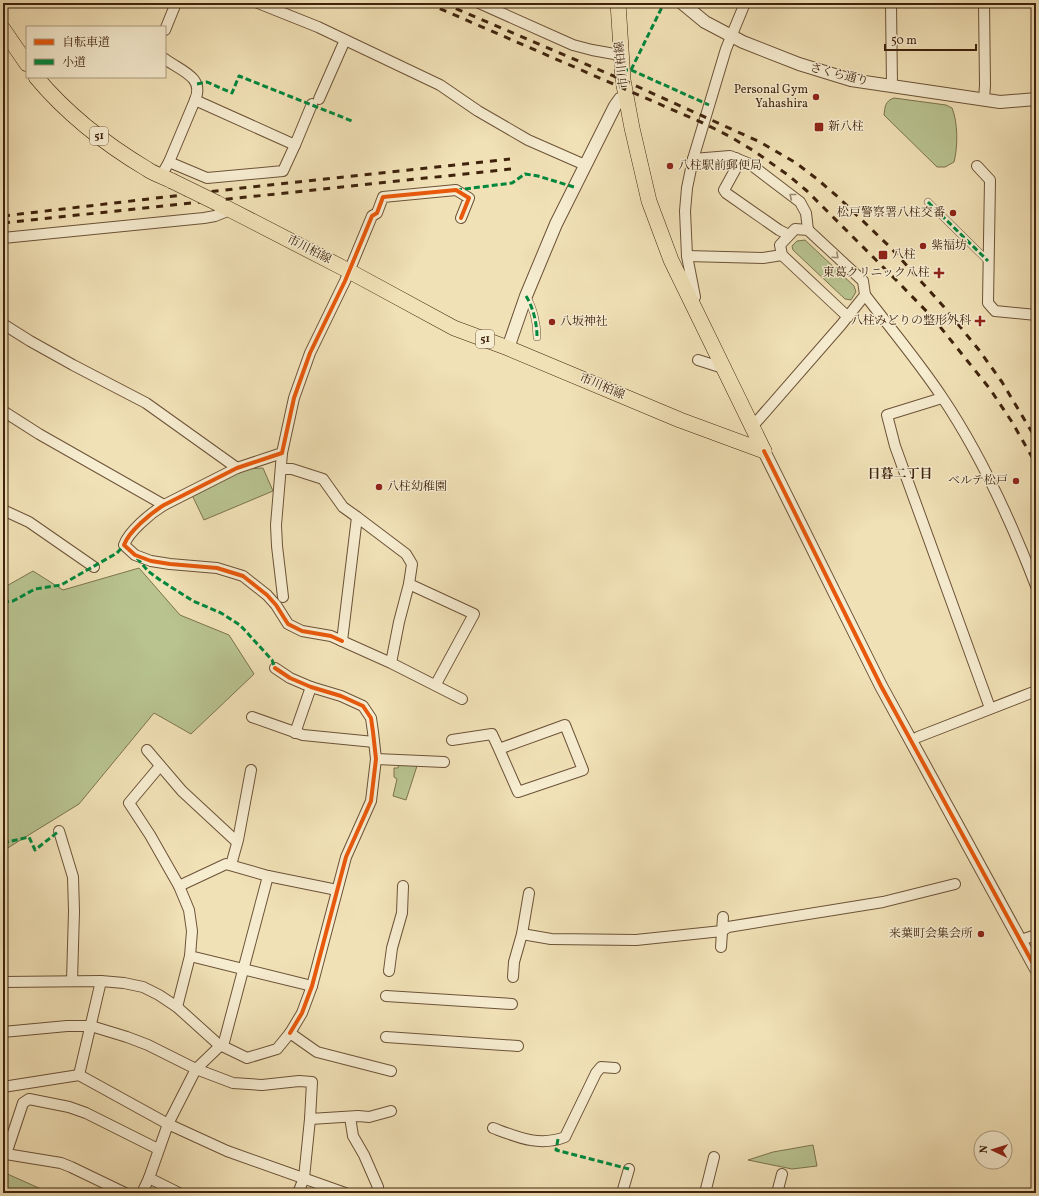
<svg xmlns="http://www.w3.org/2000/svg" width="1039" height="1196" viewBox="0 0 1039 1196" font-family="Vollkorn,'Noto Serif JP',serif">
<style>
.green{fill:#b8c390;stroke:#7c734e}
.lines{fill:none;stroke-linecap:round;stroke-linejoin:round}
.pedestrian-casing{stroke:#6c5237;stroke-width:8}
.minor-casing{stroke:#6c5237;stroke-width:12}
.tertiary-casing{stroke:#6c5237;stroke-width:14}
.primary-casing{stroke:#3f230d;stroke-width:16}
.pedestrian{stroke:#f6ecd0;stroke-width:7}
.minor{stroke:#f6ecd0;stroke-width:10}
.tertiary{stroke:#f6ecd0;stroke-width:12}
.primary{stroke:#f1e1b6;stroke-width:15}
.rail{stroke:#3f230d;stroke-width:3;stroke-dasharray:7 7;stroke-linecap:butt}
.primary-bridge-casing{stroke:#3f230d;stroke-width:16;stroke-linecap:butt}
.primary-bridge{stroke:#f1e1b6;stroke-width:15}
.quiet{stroke:#00873e;stroke-width:3;stroke-dasharray:6 3;stroke-linecap:butt}
.cycleway-casing{stroke:#f6ecd0;stroke-width:6}
.cycleway{stroke:#e8590c;stroke-width:4}
.oneway{stroke:#9a886e}
.poi-dot{fill:#8f2418;stroke:#f6ecd0;stroke-width:1.5}
.labels{text-anchor:middle;dominant-baseline:central;stroke-width:3;stroke-linejoin:round;paint-order:stroke}
.shield{fill:#f6ecd0;stroke:#765f48;stroke-width:1}
.shield-label{font-size:11px;font-weight:bold;fill:#3f230d}
.street-label{font-size:12px;fill:#3f230d;stroke:#f6ecd0}
.poi-label{font-size:12px;fill:#3f230d;stroke:#f6ecd0;text-anchor:end}
.neighbourhood-label{font-size:13px;font-weight:bold;fill:#3f230d;stroke:#f6ecd0}
</style>
<rect width="100%" height="100%" fill="#f1e1b6"/>
<filter id="stains"><feTurbulence type="fractalNoise" baseFrequency=".005" numOctaves="4"/><feColorMatrix values="0 0 0 0 .2 0 0 0 0 .09 0 0 0 0 .02 0 0 0 .5 -.17"/></filter>
<radialGradient id="worn" r=".72"><stop offset=".6" stop-color="#630" stop-opacity="0"/><stop offset="1" stop-color="#630" stop-opacity=".3"/></radialGradient>
<g class="green">
<path d="M894,98L946,105L952,108C958,122 958,147 954,162L945,167H937L884,115C885,107 885,101 894,98Z"/>
<path d="M805,240L854,286L856,292L851,300L845,299L793,250L792,246L797,241Z"/>
<path d="M263,468L273,491L204,520L191,493L246,469Z"/>
<path d="M139,568L180,615L229,635L254,674L191,734L154,713L79,804L6,849H3V588L33,571L63,590Z"/>
<path d="M399,764L417,766L406,800L393,796L397,779L394,777V768H398Z"/>
<path d="M813,1145L817,1166L792,1169L748,1160L773,1152Z"/>
<path d="M3,1172L50,1193H3Z"/>
</g>
<g class="lines">
<g class="pedestrian-casing">
<g id="pedestrian">
<path d="M928,202L988,261"/>
<path d="M526,296C533,307 537,323 537,337"/>
</g>
</g>
<g class="minor-casing">
<g id="minor">
<path d="M258,3L318,27L440,85L478,111L528,140L585,165"/>
<path d="M479,3L573,45L592,50L620,55"/>
<path d="M891,3L892,86"/>
<path d="M984,3L985,85L984,100"/>
<path d="M165,30L176,3"/>
<path d="M165,59C181,71 205,77 195,100"/>
<path d="M319,99L345,40"/>
<path d="M736,158L735,170L724,190L726,193L779,230L789,235"/>
<path d="M693,159L730,156L750,164L800,202L806,213L808,230"/>
<path d="M169,162L207,178L283,171L295,145"/>
<path d="M977,166L990,180L988,303L995,311L1036,315"/>
<path d="M161,176L169,162L195,100L295,145L312,104"/>
<path d="M3,238L204,218L215,216L230,210"/>
<path d="M687,256L763,258L782,255"/>
<path d="M865,295C891,329 918,361 942,397C981,455 1011,521 1036,586"/>
<path d="M695,297L687,256L685,211L687,188L693,159L726,49L745,3"/>
<path d="M3,324L30,341L73,365L146,403L237,468"/>
<path d="M698,360L723,368"/>
<path d="M942,398L887,415L895,446L990,708"/>
<path d="M3,411L39,434L164,505"/>
<path d="M752,427L841,325L865,295L863,281L808,230L795,229L780,245L782,255L848,317"/>
<path d="M282,453L276,525L277,546L283,597"/>
<path d="M281,469H292L323,479L343,507L357,517"/>
<path d="M3,510L29,522L94,567"/>
<path d="M409,584L474,614L436,684"/>
<path d="M342,641L331,636L302,631L288,624L276,605L267,595L243,576L217,568L170,564L151,561L135,555L124,545C129,531 151,513 164,505L237,468L282,453L294,398L310,353L345,281L372,216L377,213L383,197L456,190L469,198L461,218"/>
<path d="M391,663L399,622L409,584L412,564L406,554L357,517L342,641L391,663L462,699"/>
<path d="M275,668L290,678L311,687L341,696L363,706L371,718L373,732L376,759L371,801L346,857L312,986L302,1013L290,1033"/>
<path d="M252,717L303,735L374,742"/>
<path d="M295,733L311,687"/>
<path d="M452,740L492,734L499,749L565,725L583,770L518,792L499,749"/>
<path d="M911,741L918,737L1036,691"/>
<path d="M147,750L182,791L237,842"/>
<path d="M376,759L444,762"/>
<path d="M160,766L129,803L150,835L179,886L189,910L192,931L190,956L312,986"/>
<path d="M59,831L73,877L74,911L72,981"/>
<path d="M231,865L238,840L251,770"/>
<path d="M179,886L226,864L268,876L337,890"/>
<path d="M522,934L551,939L636,940L722,931L728,927L883,902L955,884"/>
<path d="M1021,940L1036,935"/>
<path d="M721,947L723,917"/>
<path d="M389,971L392,948L402,913L403,886"/>
<path d="M513,977L514,962L522,934L529,893"/>
<path d="M101,981L79,1075L168,1124L196,1069L221,1045"/>
<path d="M3,982L101,981L124,983L143,987L159,995L177,1007L218,1044L247,1058L277,1049L290,1033L317,1052L391,1071"/>
<path d="M386,996L512,1004"/>
<path d="M177,1007L190,956"/>
<path d="M3,1032L67,1026H91L127,1037L148,1045L196,1069L233,1083L262,1085L299,1081L312,1082L310,1119L358,1116L369,1117L391,1111"/>
<path d="M386,1037L518,1046"/>
<path d="M223,1046L268,876"/>
<path d="M3,1087L79,1075"/>
<path d="M350,1117L353,1136L364,1155L378,1187L376,1193"/>
<path d="M493,1128C517,1137 539,1147 565,1137L596,1073L601,1067L615,1068"/>
<path d="M125,1193L71,1167L61,1163L6,1154L23,1103L29,1099L69,1107L86,1113L158,1149"/>
<path d="M142,1193L149,1178"/>
<path d="M179,1193L149,1178L168,1124L227,1151L345,1193"/>
<path d="M298,1193L304,1178L310,1119"/>
<path d="M622,1193L629,1169"/>
<path d="M705,1193L714,1157"/>
<path d="M777,1193L782,1174"/>
</g>
</g>
<g class="tertiary-casing">
<g id="tertiary">
<path d="M682,3L705,22L743,42L799,64L851,80L1000,102L1036,99"/>
<path d="M508,348L526,296L556,224L615,106L620,99L626,97"/>
<path d="M764,451L881,686L1036,969"/>
</g>
</g>
<g class="primary-casing">
<g id="primary">
<path d="M618,3L623,80L632,128L649,201L671,260L764,451"/>
<path d="M3,29L27,64"/>
<path d="M36,77C67,114 105,144 147,169C154,174 164,177 172,181"/>
<path d="M217,203L349,271L454,328L508,348L680,420L764,451"/>
</g>
</g>
<use href="#pedestrian" class="pedestrian"/>
<use href="#minor" class="minor"/>
<use href="#tertiary" class="tertiary"/>
<use href="#primary" class="primary"/>
<g class="rail">
<path d="M427,3L703,123L729,136L754,151L788,175L807,191L897,281L933,318L990,389L1012,422L1036,464"/>
<path d="M443,3L623,80L760,142L796,163L817,179L838,197L891,248L944,307L979,350L1002,382L1036,439"/>
<path d="M3,216L251,187L510,159"/>
<path d="M3,223L511,169"/>
</g>
<g class="primary-bridge-casing">
<path id="primary-bridge" d="M172,181L217,203"/>
</g>
<use href="#primary-bridge" class="primary-bridge"/>
<g class="quiet">
<path d="M622,70H631L664,3"/>
<path d="M631,70L709,105"/>
<path d="M197,84L207,82L232,93L239,76L352,121"/>
<path d="M456,190L512,183L525,174L538,176L574,187"/>
<path d="M928,202L988,261"/>
<path d="M526,296C533,307 537,323 537,337"/>
<path d="M137,558L148,571L160,580L193,601L221,613L240,625L272,660L275,668"/>
<path d="M3,602L13,601L35,589L61,585L117,553L124,545"/>
<path d="M3,843L29,837L35,850L59,831"/>
<path d="M558,1139L556,1150L629,1169"/>
</g>
<g class="cycleway-casing">
<g id="cycleway">
<path d="M764,451L881,686L1036,969"/>
<path d="M342,641L331,636L302,631L288,624L276,605L267,595L243,576L217,568L170,564L151,561L135,555L124,545C129,531 151,513 164,505L237,468L282,453L294,398L310,353L345,281L372,216L377,213L383,197L456,190L469,198L461,218"/>
<path d="M275,668L290,678L311,687L341,696L363,706L371,718L373,732L376,759L371,801L346,857L312,986L302,1013L290,1033"/>
</g>
</g>
<use href="#cycleway" class="cycleway"/>
</g>
<defs><path id="oneway-chevron" d="M-2-3.5L2.5 0L-2 3.5" fill="none" stroke-width="1.6" stroke-linecap="round" stroke-linejoin="round"/></defs>
<g class="oneway">
<use href="#oneway-chevron" transform="translate(792 196) rotate(-141)"/>
<use href="#oneway-chevron" transform="translate(836 256) rotate(43)"/>
</g>
<g class="poi-dot">
<circle cx="816" cy="97" r="4"/>
<rect x="814" y="122" width="10" height="10" rx="2"/>
<circle cx="670" cy="166" r="4"/>
<circle cx="953" cy="213" r="4"/>
<circle cx="923" cy="246" r="4"/>
<rect x="878" y="250" width="10" height="10" rx="2"/>
<path d="M937 267h4v4h4v4h-4v4h-4v-4h-4v-4h4z"/>
<path d="M978 315h4v4h4v4h-4v4h-4v-4h-4v-4h4z"/>
<circle cx="552" cy="322" r="4"/>
<circle cx="1016" cy="481" r="4"/>
<circle cx="379" cy="487" r="4"/>
<circle cx="981" cy="934" r="4"/>
</g>
<g class="labels">
<g class="shield">
<rect x="90" y="127" width="18" height="18" rx="3"/>
<rect x="476" y="330" width="18" height="18" rx="3"/>
</g>
<g class="shield-label">
<text x="99" y="136">51</text>
<text x="485" y="339">51</text>
</g>
<g class="street-label">
<text transform="translate(622 65) rotate(-96)">市川柏線</text>
<text transform="translate(839 75) rotate(14)">さくら通り</text>
<text transform="translate(309 250) rotate(27)">市川柏線</text>
<text transform="translate(602 387) rotate(23)">市川柏線</text>
</g>
<g class="poi-label">
<text x="808" y="90">Personal Gym<tspan x="808" dy="14">Yahashira</tspan></text>
<text x="828" y="127" text-anchor="start">新八柱</text>
<text x="678" y="166" text-anchor="start">八柱駅前郵便局</text>
<text x="945" y="213">松戸警察署八柱交番</text>
<text x="931" y="246" text-anchor="start">紫福坊</text>
<text x="892" y="255" text-anchor="start">八柱</text>
<text x="930" y="273">東葛クリニック八柱</text>
<text x="971" y="321">八柱みどりの整形外科</text>
<text x="560" y="322" text-anchor="start">八坂神社</text>
<text x="1008" y="481">ベルテ松戸</text>
<text x="387" y="487" text-anchor="start">八柱幼稚園</text>
<text x="973" y="934">来葉町会集会所</text>
</g>
<g class="neighbourhood-label">
<text x="900" y="475">日暮二丁目</text>
</g>
</g>
<rect width="1039" height="1196" fill="none" stroke="#f1e1b6" stroke-width="16"/>
<rect x="4" y="4" width="1031" height="1188" fill="none" stroke="#3f230d" stroke-width="2"/>
<rect x="8" y="8" width="1023" height="1180" fill="none" stroke="#3f230d"/>
<rect x="26" y="26" width="140" height="52" fill="#f6ecd0" stroke="#ad9c82"/>
<rect x="34" y="39" width="20" height="6" fill="#e8590c" stroke="#ad9c82"/>
<text x="62" y="46" font-size="12" fill="#3f230d">自転車道</text>
<rect x="34" y="59" width="20" height="6" fill="#00873e" stroke="#ad9c82"/>
<text x="62" y="66" font-size="12" fill="#3f230d">小道</text>
<g transform="translate(993 1150) rotate(274)"><circle r="19" fill="#f6ecd0" stroke="#ad9c82"/>
<path d="M0-3L7 15L0 10L-7 15Z" fill="#8f2418"/>
<text y="-6" font-size="11" font-weight="bold" text-anchor="middle" fill="#3f230d">N</text>
</g>
<path d="M885 44v6h91v-6" fill="none" stroke="#3f230d" stroke-width="2"/>
<text x="891" y="44" font-size="12" fill="#3f230d" stroke="#f6ecd0" stroke-width="3" paint-order="stroke">50 m</text>
<rect width="100%" height="100%" filter="url(#stains)"/>
<rect width="100%" height="100%" fill="url(#worn)"/>
</svg>
